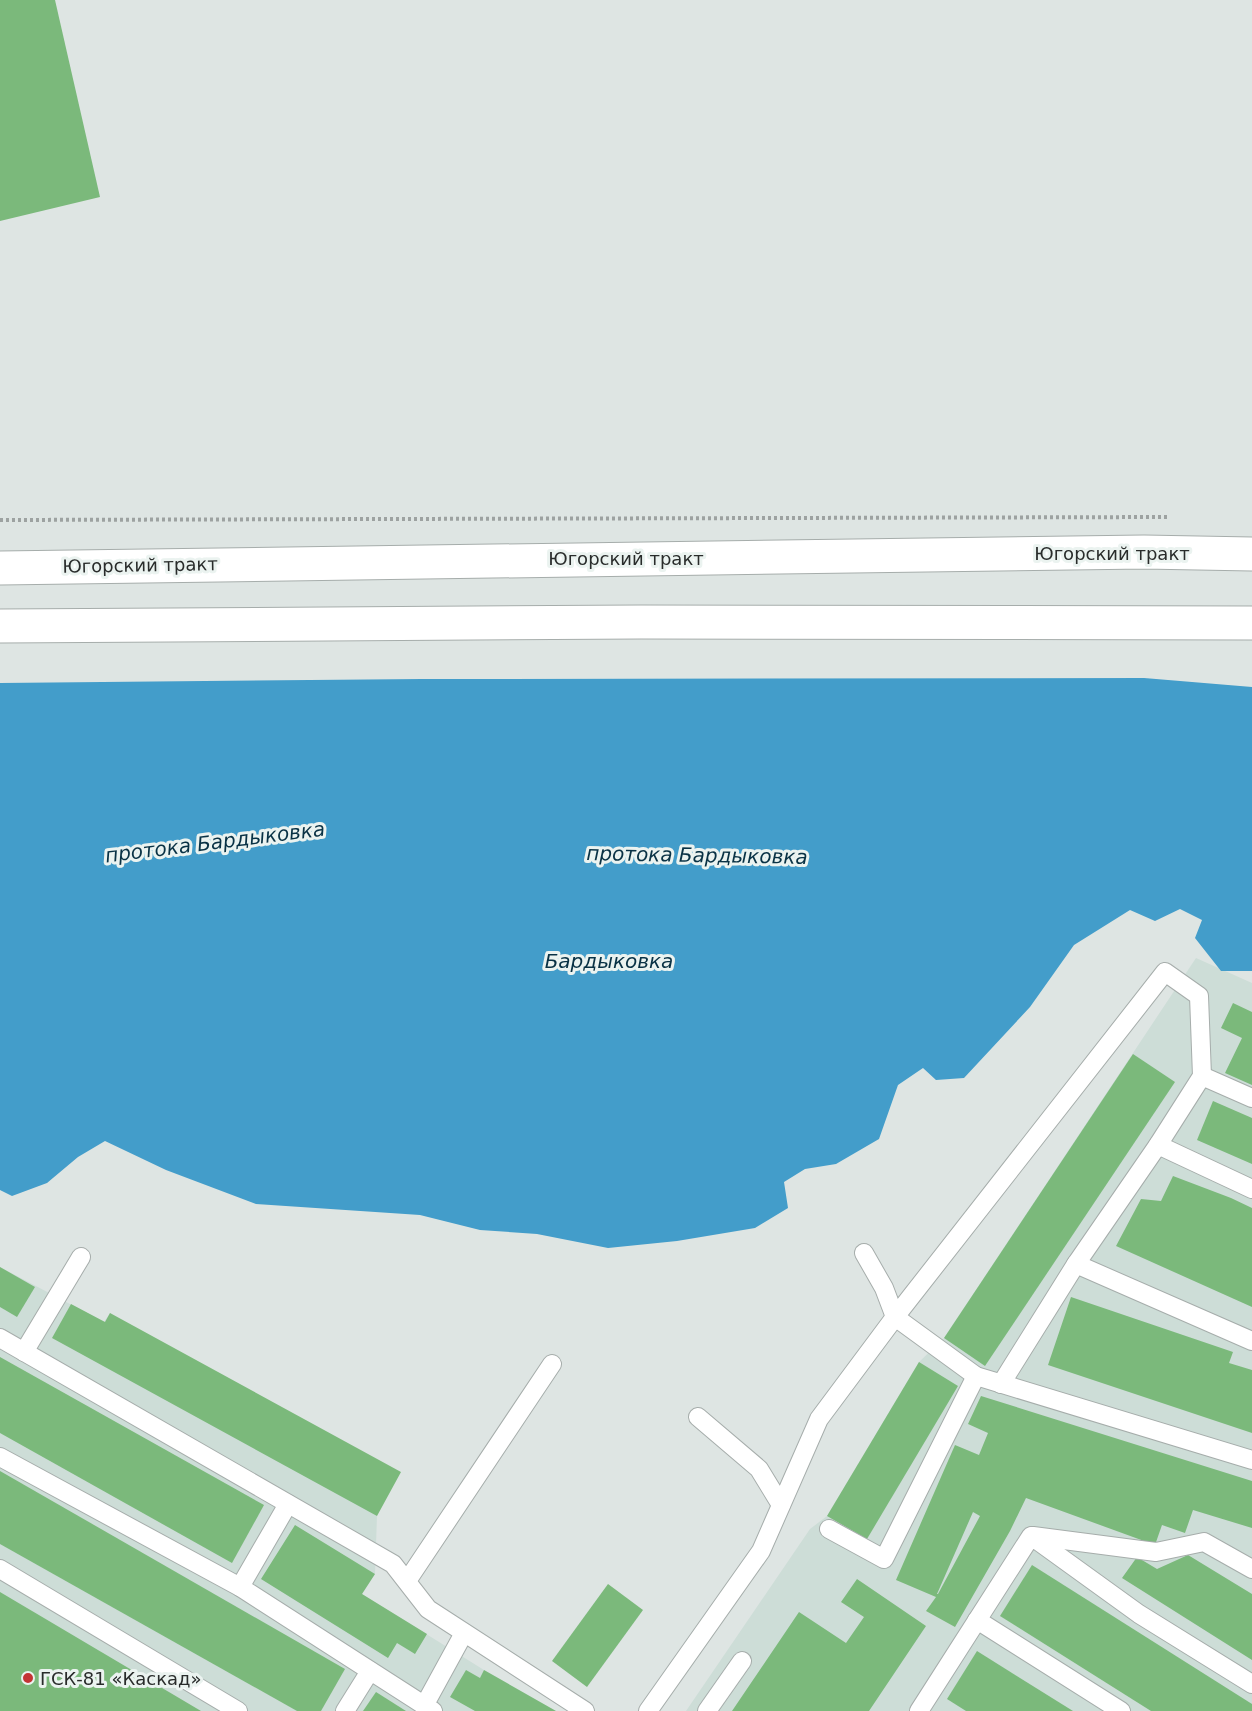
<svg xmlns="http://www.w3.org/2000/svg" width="1252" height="1711" viewBox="0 0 1252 1711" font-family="'DejaVu Sans',sans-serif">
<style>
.built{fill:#cdddd7}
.water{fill:#439dca}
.building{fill:#7bb97b;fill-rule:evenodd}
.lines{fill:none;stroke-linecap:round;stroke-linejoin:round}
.lane-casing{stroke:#a6adab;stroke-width:20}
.primary-casing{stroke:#a6adab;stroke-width:35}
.path{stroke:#9da2a1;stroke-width:4;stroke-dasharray:3 3;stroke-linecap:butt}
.lane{stroke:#fff;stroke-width:18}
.primary{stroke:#fff;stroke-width:33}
.poi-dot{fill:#c33434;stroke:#ebf3f0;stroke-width:2}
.labels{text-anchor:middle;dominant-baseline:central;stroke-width:6;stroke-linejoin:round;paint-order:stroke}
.street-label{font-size:18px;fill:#292c2b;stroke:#ebf3f0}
.poi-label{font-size:18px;fill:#292c2b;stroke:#ebf3f0;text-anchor:start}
.water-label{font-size:20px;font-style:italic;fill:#093245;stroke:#ebf3f0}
</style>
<rect width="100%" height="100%" fill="#dee5e3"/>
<g class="built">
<path d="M1196,958L1252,983V1711H686L810,1529L827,1516L919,1362L944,1338Z"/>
<path d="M0,1267L104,1322L110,1313L377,1516L375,1574L362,1594L484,1670L556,1711H113L0,1645Z"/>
</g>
<path class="water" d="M1144,678L1252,687V971H1221L1195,938L1202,920L1180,909L1155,921L1130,910L1074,945L1030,1007L964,1078L936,1080L923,1068L898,1085L879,1139L836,1164L805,1169L784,1182L788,1208L755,1228L677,1241L608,1248L537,1234L480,1230L420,1215L256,1204L166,1170L105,1141L78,1157L47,1183L12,1196L0,1190V683L422,679Z"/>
<g class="building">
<path d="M0,0H55L100,197L0,221Z"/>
<path d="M1233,1003L1252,1012V1085L1225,1073L1242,1038L1221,1028Z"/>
<path d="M1133,1054L1175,1082L985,1366L944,1338Z"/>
<path d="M1213,1101L1252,1118V1164L1197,1140Z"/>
<path d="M1173,1176L1231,1198L1252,1208V1307L1116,1246L1141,1199L1161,1201Z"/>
<path d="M0,1267L35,1287L17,1317L0,1307Z"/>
<path d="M1071,1297L1233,1352L1229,1363L1252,1370V1433L1048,1365Z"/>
<path d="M71,1304L105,1322L110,1313L401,1472L377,1516L52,1338Z"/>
<path d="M0,1357L264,1505L232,1563L0,1433Z"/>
<path d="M919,1362L958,1386L867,1539L827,1516Z"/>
<path d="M981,1396L1252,1481V1528L1193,1510L1185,1533L1162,1525L1155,1545L1026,1498L1010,1531L955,1627L926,1611L936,1597L896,1580L955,1445L979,1455L988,1433L968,1424ZM973,1512L980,1516L938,1594H937Z"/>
<path d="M0,1471L345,1669L321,1711H297L0,1544Z"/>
<path d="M295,1525L375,1574L362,1594L427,1634L415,1654L397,1643L388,1658L261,1579Z"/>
<path d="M1188,1555L1252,1594V1660L1122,1578L1137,1557L1157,1569Z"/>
<path d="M1032,1565L1252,1704V1711H1151L1000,1616Z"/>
<path d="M857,1579L926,1626L869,1711H732L799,1612L846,1643L864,1617L841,1602Z"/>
<path d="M608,1584L643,1610L587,1687L552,1661Z"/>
<path d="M0,1592L201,1711H0Z"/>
<path d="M977,1651L1073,1711H966L947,1699Z"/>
<path d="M466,1670L480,1678L484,1670L556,1711H475L450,1697Z"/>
<path d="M376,1692L406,1711H363Z"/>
</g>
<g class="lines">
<g class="lane-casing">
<g id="lane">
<path d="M1202,1076L1252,1098"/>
<path d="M1158,1145L1252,1189"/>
<path d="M864,1253L884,1288L895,1317L976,1376L1252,1460"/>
<path d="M1076,1264L1252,1341"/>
<path d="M0,1338L393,1564L428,1609L585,1711"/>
<path d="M24,1352L81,1257"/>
<path d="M698,1417L759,1469L781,1505"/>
<path d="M0,1457L240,1587L433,1711"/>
<path d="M829,1529L884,1559L976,1376"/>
<path d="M1033,1536L1156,1552L1204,1542L1252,1569"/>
<path d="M0,1569L238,1711"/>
<path d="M407,1581L552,1364"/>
<path d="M240,1587L288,1504"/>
<path d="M977,1620L1121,1711"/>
<path d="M424,1706L464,1633"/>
<path d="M345,1711L370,1671"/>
<path d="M648,1711L761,1551L819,1419L895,1317L1165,972L1199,996L1202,1076L1158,1145L1076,1264L1001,1384"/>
<path d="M707,1711L742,1661"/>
<path d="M919,1711L1031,1536L1139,1614L1252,1684"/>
</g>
</g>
<g class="primary-casing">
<g id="primary">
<path d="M0,568L1144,552L1252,554"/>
<path d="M0,626L641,622L1252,623"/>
</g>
</g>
<path class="path" d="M0,520L1170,517"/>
<use href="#lane" class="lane"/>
<use href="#primary" class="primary"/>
</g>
<circle class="poi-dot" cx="28" cy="1678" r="6"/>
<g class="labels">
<g class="street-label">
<text x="1112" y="553">Югорский тракт</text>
<text x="626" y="558">Югорский тракт</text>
<text transform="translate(140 565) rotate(-1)">Югорский тракт</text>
</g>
<g class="poi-label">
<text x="40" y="1678">ГСК-81 «Каскад»</text>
</g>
<g class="water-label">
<text transform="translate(215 842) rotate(-7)">протока Бардыковка</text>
<text transform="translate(697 855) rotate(1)">протока Бардыковка</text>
<text x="609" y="961">Бардыковка</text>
</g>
</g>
</svg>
